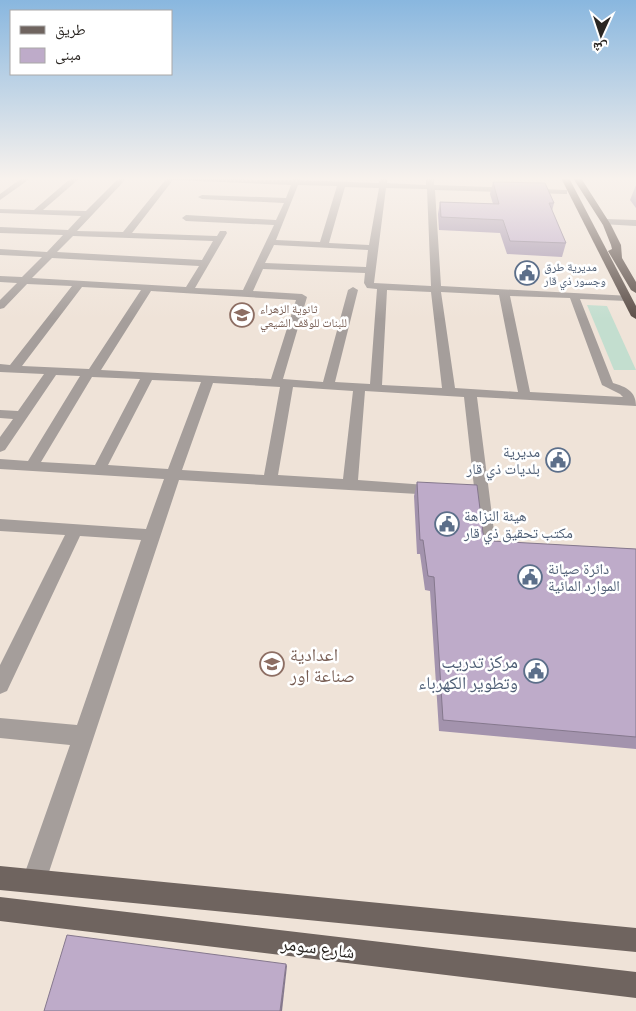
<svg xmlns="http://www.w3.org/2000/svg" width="636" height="1011" viewBox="0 0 636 1011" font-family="'Exo 2','Noto Naskh Arabic',sans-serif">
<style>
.green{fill:#c3decf}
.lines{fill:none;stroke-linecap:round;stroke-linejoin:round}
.minor{fill:#a59e9b;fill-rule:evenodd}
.major{fill:#6f645f;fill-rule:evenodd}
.highway{fill:#5c4f49;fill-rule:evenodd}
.wall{fill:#a393ad}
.shaded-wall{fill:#85788d}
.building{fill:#beabc9;stroke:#85788d}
.labels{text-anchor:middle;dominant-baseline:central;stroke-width:5;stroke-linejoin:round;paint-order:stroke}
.far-service-label{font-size:12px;fill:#4e5e75;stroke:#fff;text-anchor:start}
.far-education-label{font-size:12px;fill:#785e54;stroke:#fff;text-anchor:start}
.service-label{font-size:15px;fill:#4e5e75;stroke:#fff;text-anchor:start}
.near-education-label{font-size:18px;fill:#785e54;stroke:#fff;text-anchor:start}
.near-service-label{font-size:18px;fill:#4e5e75;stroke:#fff;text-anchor:end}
.near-street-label{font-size:18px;fill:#2a2622;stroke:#fff}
</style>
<rect width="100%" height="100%" fill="#efe3d8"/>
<path class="green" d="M587,305L607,306L636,370H614Z"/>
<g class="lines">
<g class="minor">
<path d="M22,178H31L0,200V194Z"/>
<path d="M71,178H80L43,210L86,211L119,178H127L77,231L123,232L167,178L292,180L293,178H301L300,180L379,183L380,178H388L387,183L426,185V178H434V185L567,190V194H564L435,190L441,286L631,296V300L627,301L580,299L613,383C626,387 636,391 636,406L477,397L496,547L494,551L488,553L482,551L480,547L475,498L453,496L451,492L453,488L474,487L464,397L365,391L358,480L440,486L442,490L440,494L435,495L179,480L46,881L42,889L34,893L26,889L22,881L70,745L0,738V718L77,725L141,540L80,536L7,691L0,694V665L65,535L0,531V519L146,529L164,479L0,469V459L28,461L80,376L56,375L5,450L0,452V437L13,419L0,418V410L18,411L44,374L0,372V364L10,365L72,286L27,284L4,308L0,309V300L17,283L0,282V276L22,277L42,257L0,255V249L47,252L63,235L0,233V227L68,230L81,216L0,213V209L34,210ZM173,180L291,185L286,198L202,195L198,197L202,199L284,203L276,220L186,215L182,218L186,221L274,225L243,290L195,288L227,233L226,231H220L217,236L132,233ZM298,185L337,186L320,242L276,240ZM345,187L379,188L369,245L329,243ZM386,188L427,189L431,286L374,283ZM73,236L213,241L202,260L57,252ZM274,245L368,250L366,267L265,263ZM52,258L199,266L186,287L32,278ZM263,269L365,273L364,283L367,288L377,289L370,384L335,382L358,290L353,287L348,290L323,382L283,379L307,297L302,294L253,291ZM82,287L141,290L89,369L22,366ZM387,290L431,292L442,388L382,385ZM151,291L296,300L271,379L101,370ZM441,292L499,295L518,392L455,388ZM510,296L570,298L602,385L620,394L623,397L530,392ZM92,377L140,379L95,465L41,462ZM152,380L201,382L168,469L108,465ZM213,383L280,387L264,475L182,470ZM293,387L353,391L343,479L278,475Z"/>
<path d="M605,219L636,220V226L602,224V220Z"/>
</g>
<g class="major">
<path d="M0,866L636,928V952L0,890Z"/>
<path d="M0,897L636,972V998L0,921Z"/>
</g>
<g class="highway">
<path d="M561,178H569L636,306V319L631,316Z"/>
<path d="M573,178H581L611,225L621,245L622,258L636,282V293L631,290L608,251L612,249L611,245L603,225Z"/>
</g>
</g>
<g class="wall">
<path d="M493,182L554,203L552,211L566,243L562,257L507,254L500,233L439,230L438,214L440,202L493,204L490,194Z"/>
<path d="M636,185V208L630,200Z"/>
<path d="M417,482L483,533L486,539L492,541L636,549V749L439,731L430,591L425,590L420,554H417L414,496Z"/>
</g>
<path class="shaded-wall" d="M286,964L287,966L282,1011H280Z"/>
<g class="building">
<path d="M493,182L545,183L554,203H549L566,243L510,241L503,220L441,217L440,202L499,204Z"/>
<path d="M417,482L477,485L483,533L486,539L492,541L636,549V737L443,720L434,577L428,576L423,540H420Z"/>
<path d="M67,935L286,964L280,1011H44Z"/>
</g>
<linearGradient id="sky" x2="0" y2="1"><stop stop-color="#89b7df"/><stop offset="0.56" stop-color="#f8f2ed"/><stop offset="1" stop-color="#f8f2ed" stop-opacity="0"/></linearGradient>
<rect width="636" height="319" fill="url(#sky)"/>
<defs>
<g id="civic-ring" transform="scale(1.25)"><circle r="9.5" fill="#fff" stroke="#5c6f8a" stroke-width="1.5"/><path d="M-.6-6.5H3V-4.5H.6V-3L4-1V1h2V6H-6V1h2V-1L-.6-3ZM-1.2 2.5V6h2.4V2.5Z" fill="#5c6f8a"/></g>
<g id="school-ring" transform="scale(1.25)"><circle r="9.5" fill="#fff" stroke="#8d6e63" stroke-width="1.5"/><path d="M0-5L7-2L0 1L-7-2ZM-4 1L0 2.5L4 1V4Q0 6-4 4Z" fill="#8d6e63"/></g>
</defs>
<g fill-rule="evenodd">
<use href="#civic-ring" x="527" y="273"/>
<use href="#school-ring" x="242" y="315"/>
<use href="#civic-ring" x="558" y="460"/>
<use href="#civic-ring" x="447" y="524"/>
<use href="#civic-ring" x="530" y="577"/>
<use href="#school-ring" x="272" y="664"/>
<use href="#civic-ring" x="536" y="671"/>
</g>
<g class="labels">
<g class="far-service-label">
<text x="544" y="266">مديرية طرق<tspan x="544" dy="14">وجسور ذي قار</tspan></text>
</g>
<g class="far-education-label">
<text x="260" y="308">ثانوية الزهراء<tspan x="260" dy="14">للبنات للوقف الشيعي</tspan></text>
</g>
<g class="service-label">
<text x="540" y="451" text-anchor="end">مديرية<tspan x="540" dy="17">بلديات ذي قار</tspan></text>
<text x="464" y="515">هيئة النزاهة<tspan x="464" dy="17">مكتب تحقيق ذي قار</tspan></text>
<text x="548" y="568">دائرة صيانة<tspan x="548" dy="17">الموارد المائية</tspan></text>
</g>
<g class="near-education-label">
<text x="290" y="654">اعدادية<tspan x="290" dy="21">صناعة اور</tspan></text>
</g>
<g class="near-service-label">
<text x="518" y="661">مركز تدريب<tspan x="518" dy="21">وتطوير الكهرباء</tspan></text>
</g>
<g class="near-street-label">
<text transform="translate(318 947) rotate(7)">شارع سومر</text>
</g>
</g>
<rect x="10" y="10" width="162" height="65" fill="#ffffff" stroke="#aaa8a7"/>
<rect x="20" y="26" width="25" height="8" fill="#6f645f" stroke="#aaa8a7"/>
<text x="55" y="35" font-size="15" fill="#2a2622">طريق</text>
<rect x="20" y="48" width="25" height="15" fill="#beabc9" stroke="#aaa8a7"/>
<text x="55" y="60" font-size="15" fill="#2a2622">مبنى</text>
<g transform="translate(601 35) rotate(183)" stroke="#ffffff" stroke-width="4" paint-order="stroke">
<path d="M0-4L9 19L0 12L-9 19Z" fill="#2a2622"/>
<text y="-8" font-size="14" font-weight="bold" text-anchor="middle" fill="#2a2622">ش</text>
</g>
</svg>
